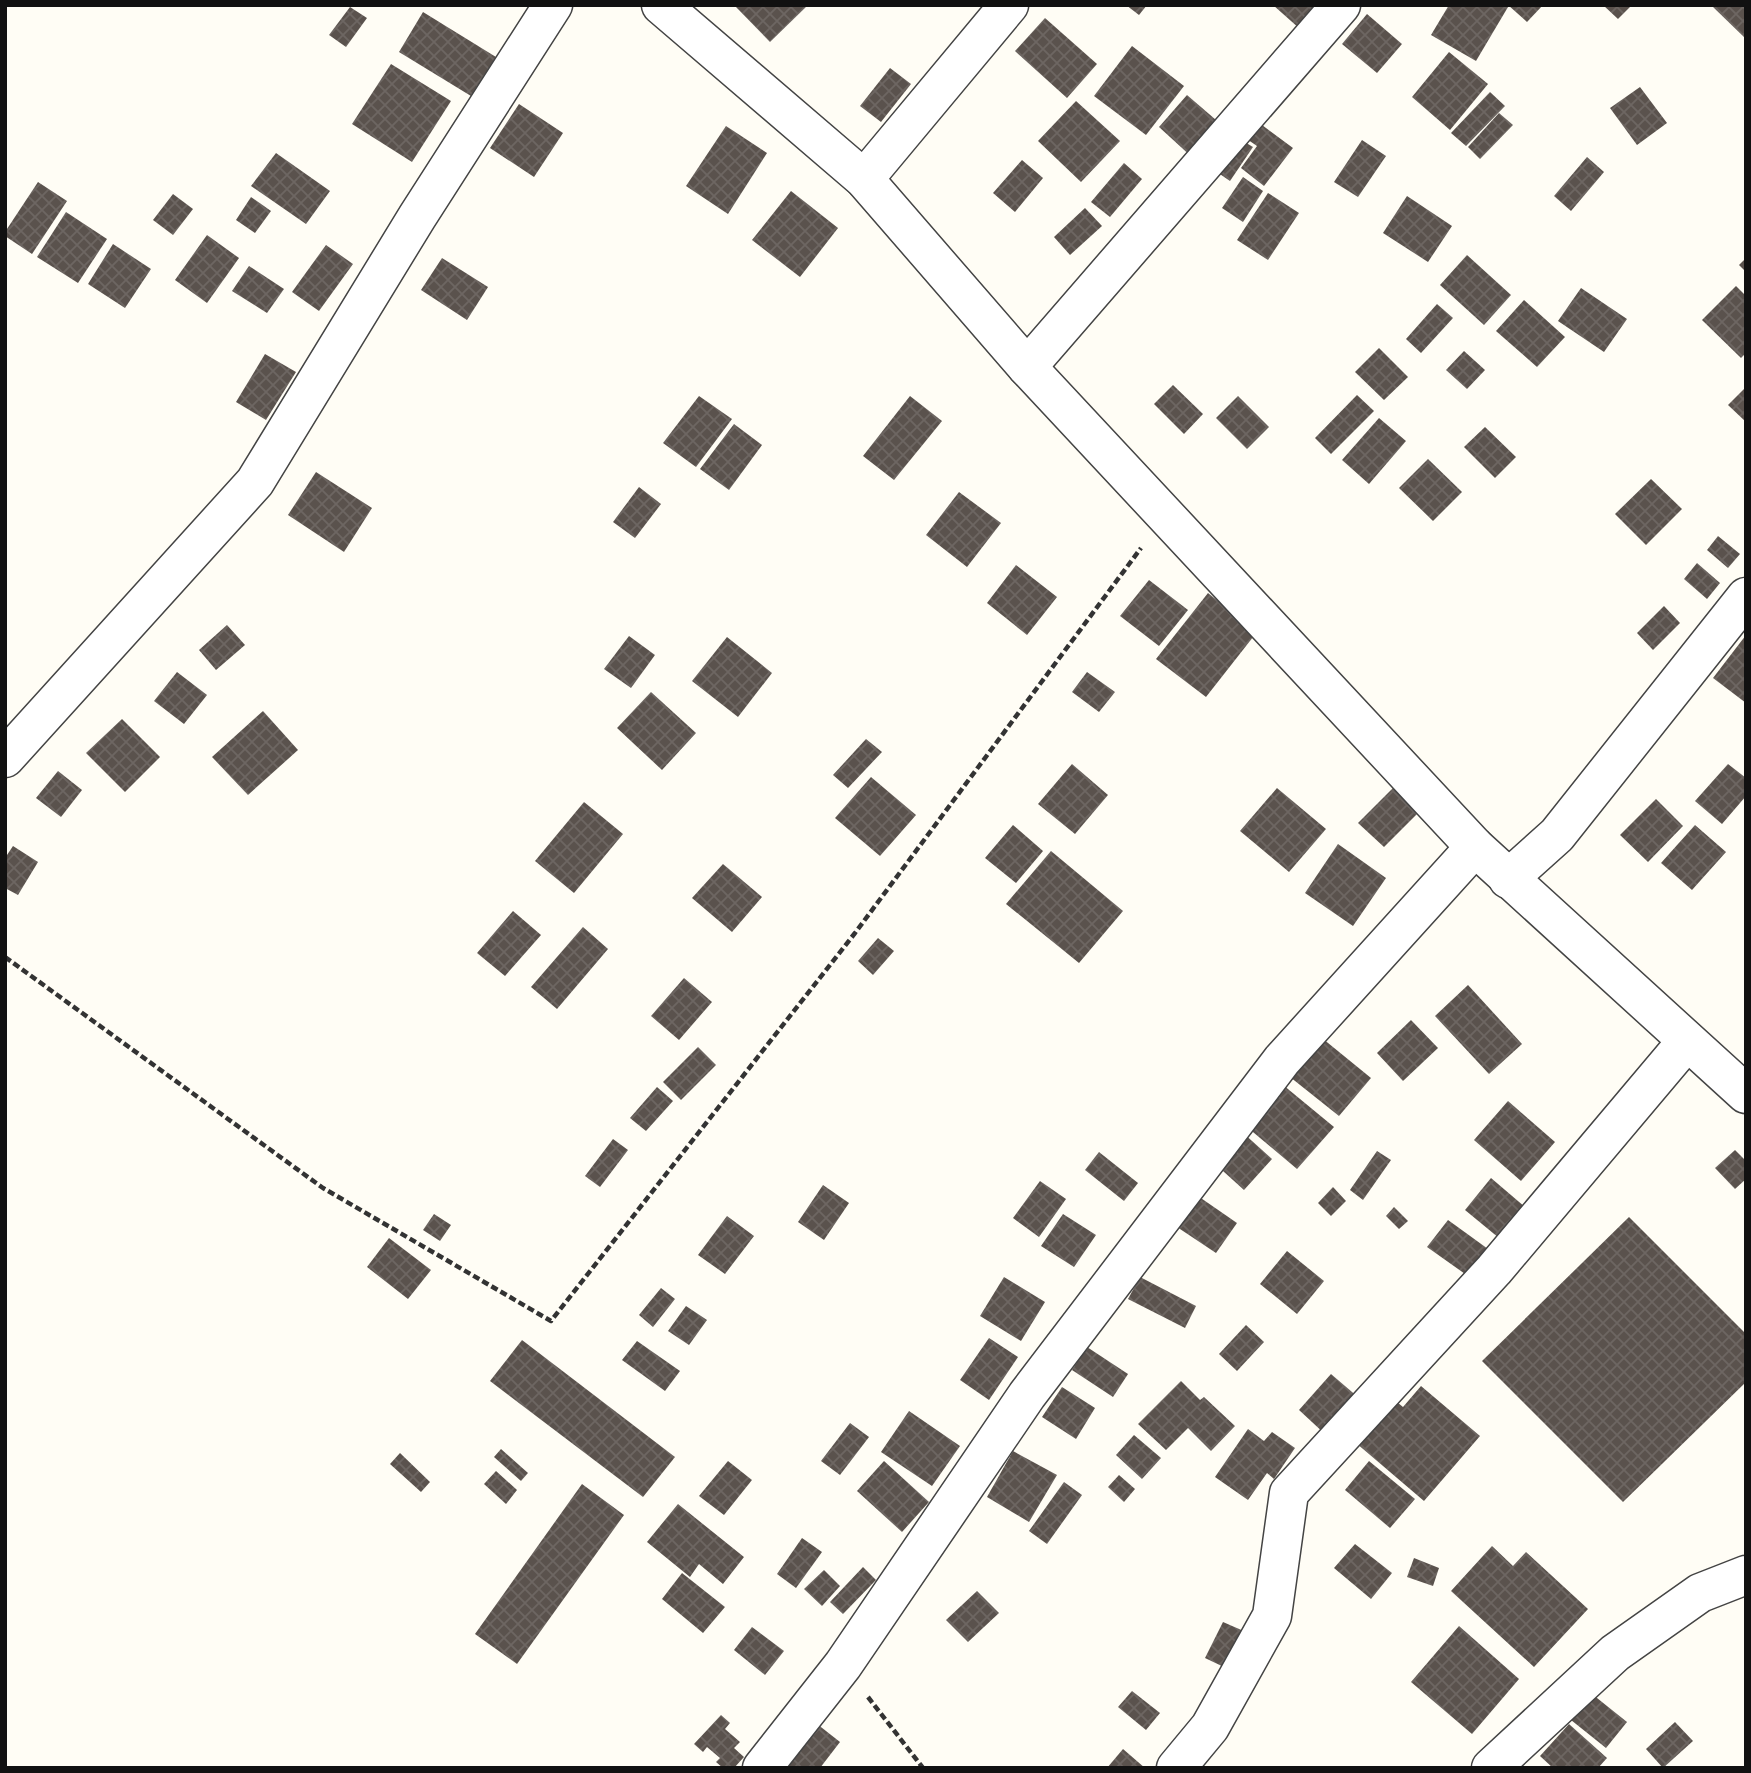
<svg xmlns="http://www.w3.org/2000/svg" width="1751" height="1773" viewBox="0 0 1751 1773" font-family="'Libre Baskerville',serif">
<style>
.building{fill:url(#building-cross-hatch)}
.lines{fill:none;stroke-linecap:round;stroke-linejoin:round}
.street-casing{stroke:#444;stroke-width:41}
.path{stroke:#333;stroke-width:4.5;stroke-dasharray:7 3.5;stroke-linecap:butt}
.street{stroke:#fff;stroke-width:38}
</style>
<defs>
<pattern id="building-cross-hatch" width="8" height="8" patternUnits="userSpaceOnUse" patternTransform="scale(1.75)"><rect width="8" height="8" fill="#5a524d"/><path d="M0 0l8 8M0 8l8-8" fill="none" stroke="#6d6662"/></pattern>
</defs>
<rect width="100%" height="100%" fill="#fffdf5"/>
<g class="building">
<path d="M734,5H808L770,42Z"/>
<path d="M1126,5H1147L1139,15Z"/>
<path d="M1273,5H1321L1300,29Z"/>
<path d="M1449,5L1508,7L1476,61L1431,35Z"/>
<path d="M1508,5H1543L1527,22Z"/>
<path d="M1603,5H1632L1618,19Z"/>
<path d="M1711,5H1746V39Z"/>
<path d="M350,7L367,18L346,47L329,35Z"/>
<path d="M423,12L496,57L471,96L399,52Z"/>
<path d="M1367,14L1402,44L1377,73L1342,44Z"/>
<path d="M1045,18L1097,64L1067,98L1015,51Z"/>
<path d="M1132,46L1184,86L1146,135L1094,96Z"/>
<path d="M1449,52L1488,84L1450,130L1412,97Z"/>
<path d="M391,64L451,101L412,162L352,124Z"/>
<path d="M890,68L911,84L881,122L860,106Z"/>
<path d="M1640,87L1667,123L1637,145L1610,108Z"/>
<path d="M1490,92L1505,106L1466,146L1451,133Z"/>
<path d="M1187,95L1223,126L1194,159L1159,127Z"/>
<path d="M1076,101L1120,141L1081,182L1038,141Z"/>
<path d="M519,104L563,133L534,177L490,148Z"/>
<path d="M1499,113L1513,125L1480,159L1468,147Z"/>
<path d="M1254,119L1293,148L1264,186L1241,168L1257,146L1241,135Z"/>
<path d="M726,126L767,153L728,214L686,186Z"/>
<path d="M1233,135L1253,147L1230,181L1211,168Z"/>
<path d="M1362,140L1386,156L1358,197L1334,182Z"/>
<path d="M276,153L330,191L306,224L251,186Z"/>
<path d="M1587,157L1604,172L1571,211L1554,196Z"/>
<path d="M1022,160L1043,178L1015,212L993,193Z"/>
<path d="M1124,163L1142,179L1110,217L1091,202Z"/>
<path d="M1243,177L1263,191L1243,222L1222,208Z"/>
<path d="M38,182L67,201L32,254L5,236V232Z"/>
<path d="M791,191L838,228L800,277L752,240Z"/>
<path d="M1268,193L1299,213L1268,260L1237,240Z"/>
<path d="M173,194L193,209L173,235L153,220Z"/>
<path d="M1407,196L1452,226L1428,262L1383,233Z"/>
<path d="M251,197L271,211L255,233L236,220Z"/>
<path d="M1085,208L1102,226L1070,255L1054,237Z"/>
<path d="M66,212L107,239L78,283L37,257Z"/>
<path d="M207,235L239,258L207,303L175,280Z"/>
<path d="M113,244L151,269L125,308L88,284Z"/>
<path d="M326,245L353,264L319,311L292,292Z"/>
<path d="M1467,255L1511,295L1484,325L1440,285Z"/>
<path d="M442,258L488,287L467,320L421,290Z"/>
<path d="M1746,258V272L1739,265Z"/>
<path d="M249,266L284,289L267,313L232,291Z"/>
<path d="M1736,286L1746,296V353L1741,358L1702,320Z"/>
<path d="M1581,288L1627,319L1604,352L1558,321Z"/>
<path d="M1524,300L1565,337L1537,367L1496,331Z"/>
<path d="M1437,304L1453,318L1421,353L1406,339Z"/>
<path d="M1379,348L1408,377L1384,400L1355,372Z"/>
<path d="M1464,351L1485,370L1467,389L1446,370Z"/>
<path d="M265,354L296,372L266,420L236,402Z"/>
<path d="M1173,385L1203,414L1184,434L1154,404Z"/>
<path d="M1746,387V422L1728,405Z"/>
<path d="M1357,395L1374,411L1331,454L1315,438Z"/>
<path d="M699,396L732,419L696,467L663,443Z"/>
<path d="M910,396L942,421L894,480L863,456Z"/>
<path d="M1238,396L1269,427L1247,449L1216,418Z"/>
<path d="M1379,418L1406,441L1369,484L1342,460Z"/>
<path d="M734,424L762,445L729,490L700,469Z"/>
<path d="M1485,427L1516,457L1495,478L1464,447Z"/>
<path d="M1428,459L1462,492L1433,521L1399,488Z"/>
<path d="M316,472L372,508L344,552L288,515Z"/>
<path d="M1651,479L1682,509L1646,545L1615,514Z"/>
<path d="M639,487L661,504L635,538L613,522Z"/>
<path d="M959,492L1001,523L967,567L926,535Z"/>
<path d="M1718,536L1740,554L1728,568L1707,550Z"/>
<path d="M1697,563L1720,583L1707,599L1684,579Z"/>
<path d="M1016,565L1057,597L1027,635L987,603Z"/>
<path d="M1149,580L1188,610L1159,646L1120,616Z"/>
<path d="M1208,593L1257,632L1206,697L1156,659Z"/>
<path d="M1664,606L1680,623L1653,650L1637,633Z"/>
<path d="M227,625L245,645L216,670L199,650Z"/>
<path d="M1746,635V703L1713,678Z"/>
<path d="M629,636L655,655L631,688L604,669Z"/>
<path d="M727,637L772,673L738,717L692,681Z"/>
<path d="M177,672L207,695L184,724L154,701Z"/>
<path d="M1087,672L1115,692L1099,712L1072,692Z"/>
<path d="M651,692L696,733L662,770L617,728Z"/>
<path d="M263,711L298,750L248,795L212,757Z"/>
<path d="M122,719L160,757L125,792L86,753Z"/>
<path d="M866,739L882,752L848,788L833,775Z"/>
<path d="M1072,764L1108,795L1075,834L1038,804Z"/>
<path d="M1728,764L1746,778V796L1722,824L1695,801Z"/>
<path d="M58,771L82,790L61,817L36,798Z"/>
<path d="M871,777L916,815L880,856L835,818Z"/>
<path d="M1398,783L1423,808L1384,847L1358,823Z"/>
<path d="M1277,788L1326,829L1289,872L1240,831Z"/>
<path d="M1656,799L1683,826L1648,862L1620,835Z"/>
<path d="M584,802L623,834L574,893L535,861Z"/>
<path d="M1013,825L1043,851L1016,883L985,858Z"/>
<path d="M1695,825L1726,852L1692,890L1661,863Z"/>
<path d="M1338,844L1386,878L1353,926L1305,893Z"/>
<path d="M13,846L38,862L18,895L5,888V858Z"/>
<path d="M1051,851L1123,911L1079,963L1006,904Z"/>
<path d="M723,864L762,897L732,932L692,898Z"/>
<path d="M513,911L541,935L505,976L477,953Z"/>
<path d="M583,927L608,949L557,1009L531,987Z"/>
<path d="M878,938L894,951L873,975L858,961Z"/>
<path d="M684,978L712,1002L679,1040L651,1016Z"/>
<path d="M1468,985L1522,1044L1489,1074L1435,1016Z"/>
<path d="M1411,1020L1438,1048L1403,1081L1377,1053Z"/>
<path d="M1317,1034L1371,1078L1339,1116L1285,1073Z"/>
<path d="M698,1047L716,1065L681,1100L663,1082Z"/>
<path d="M1277,1080L1334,1127L1297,1169L1241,1122Z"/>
<path d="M657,1087L673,1101L646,1131L630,1118Z"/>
<path d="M1508,1101L1555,1142L1521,1181L1474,1140Z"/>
<path d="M1241,1131L1272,1159L1244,1190L1213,1162Z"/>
<path d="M613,1139L628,1150L600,1187L585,1176Z"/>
<path d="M1735,1150L1746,1161V1179L1735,1189L1715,1168Z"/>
<path d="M1377,1151L1391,1160L1363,1200L1350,1190Z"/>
<path d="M1099,1152L1138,1183L1124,1201L1085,1170Z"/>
<path d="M1491,1178L1525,1207L1499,1238L1465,1210Z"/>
<path d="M1040,1181L1066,1199L1039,1237L1013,1218Z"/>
<path d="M823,1185L849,1203L824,1240L798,1222Z"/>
<path d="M1333,1187L1346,1201L1331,1216L1318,1203Z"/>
<path d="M1195,1194L1237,1223L1216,1253L1174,1225Z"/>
<path d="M1394,1207L1408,1221L1399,1229L1386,1216Z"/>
<path d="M434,1214L451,1225L440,1241L423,1230Z"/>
<path d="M1063,1214L1096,1235L1074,1267L1041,1246Z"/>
<path d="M727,1216L754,1236L725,1274L698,1255Z"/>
<path d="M1629,1217L1746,1334V1382L1623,1502L1482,1361Z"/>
<path d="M1448,1220L1495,1254L1475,1281L1427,1247Z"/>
<path d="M389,1238L431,1270L408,1299L367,1267Z"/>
<path d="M1287,1251L1324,1281L1297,1314L1260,1284Z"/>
<path d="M1004,1277L1045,1302L1021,1341L980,1316Z"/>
<path d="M1140,1277L1196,1306L1185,1328L1128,1299Z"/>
<path d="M661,1288L675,1299L653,1327L639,1315Z"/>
<path d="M686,1306L707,1320L689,1345L668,1331Z"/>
<path d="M1246,1325L1264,1342L1237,1371L1219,1354Z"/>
<path d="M989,1338L1018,1357L989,1400L960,1380Z"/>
<path d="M522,1340L675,1457L643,1497L490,1381Z"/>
<path d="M637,1341L680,1371L665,1391L622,1360Z"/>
<path d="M1087,1347L1128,1374L1113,1397L1072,1370Z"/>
<path d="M1331,1374L1359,1398L1326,1435L1299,1410Z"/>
<path d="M1181,1381L1200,1400L1204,1397L1235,1426L1211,1451L1188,1428L1166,1450L1138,1424Z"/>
<path d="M1421,1386L1480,1436L1424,1501L1349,1437L1386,1393L1403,1407Z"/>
<path d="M1062,1387L1095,1408L1076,1439L1042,1417Z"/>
<path d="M909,1411L960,1446L932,1486L881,1452Z"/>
<path d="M850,1423L869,1437L840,1475L821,1461Z"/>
<path d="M1248,1429L1264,1441L1272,1432L1295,1448L1274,1479L1267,1473L1248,1500L1215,1477Z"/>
<path d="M1134,1435L1161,1458L1142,1479L1116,1455Z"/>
<path d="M501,1449L528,1473L521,1481L494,1457Z"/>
<path d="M1013,1451L1057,1475L1029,1522L987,1497Z"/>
<path d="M400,1453L430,1482L421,1492L390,1464Z"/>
<path d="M728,1461L752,1480L724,1515L699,1496Z"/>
<path d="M884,1461L929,1502L902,1532L857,1491Z"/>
<path d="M1369,1461L1415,1499L1390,1528L1345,1490Z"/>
<path d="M496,1471L517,1490L506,1504L484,1484Z"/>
<path d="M1119,1475L1135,1489L1124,1502L1108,1487Z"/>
<path d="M1064,1482L1082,1495L1047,1544L1029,1531Z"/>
<path d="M582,1484L624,1515L517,1664L475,1634Z"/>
<path d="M678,1504L744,1557L723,1584L699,1564L690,1577L647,1542Z"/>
<path d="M802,1538L822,1552L796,1588L777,1574Z"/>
<path d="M1355,1544L1392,1573L1371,1599L1334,1568Z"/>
<path d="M1492,1546L1513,1566L1526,1552L1588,1609L1534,1667L1451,1591Z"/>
<path d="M1414,1558L1439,1568L1433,1586L1407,1577Z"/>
<path d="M863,1567L876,1580L843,1614L830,1602Z"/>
<path d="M824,1570L840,1586L822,1606L804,1589Z"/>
<path d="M682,1573L725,1607L703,1633L662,1599Z"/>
<path d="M977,1591L999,1613L968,1642L946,1620Z"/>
<path d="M1223,1622L1246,1632L1228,1669L1205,1658Z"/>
<path d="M1459,1626L1519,1679L1472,1734L1411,1682Z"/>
<path d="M752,1627L784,1651L765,1675L734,1650Z"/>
<path d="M1132,1691L1160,1713L1146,1730L1118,1707Z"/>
<path d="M1592,1694L1627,1722L1606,1748L1571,1720Z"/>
<path d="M721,1715L730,1723L725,1729L740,1742L734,1748L744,1757L734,1768H723L716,1762L720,1758L707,1747L703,1752L694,1744Z"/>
<path d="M812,1720L840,1742L820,1768H782Z"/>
<path d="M1675,1722L1693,1741L1663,1768L1646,1749Z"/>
<path d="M1569,1724L1607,1758L1598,1768H1553L1540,1756Z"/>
<path d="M1123,1749L1145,1768H1107Z"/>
</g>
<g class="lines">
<g class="street-casing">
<g id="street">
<path d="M661,5L864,179L1027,367L1475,847L1746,1094"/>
<path d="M864,179L1009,5"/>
<path d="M1027,367L1341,5"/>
<path d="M5,758L255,482L417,217L553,5"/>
<path d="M1508,879L1557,835L1746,597"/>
<path d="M762,1768L843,1665L1027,1395L1282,1060L1475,847"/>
<path d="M1176,1768L1210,1727L1272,1616L1289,1493L1494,1270L1687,1041"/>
<path d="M1491,1768L1615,1653L1700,1593L1746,1575"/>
</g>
</g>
<g class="path">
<path d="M5,957L323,1188L551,1321L855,933L1141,548"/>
<path d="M868,1697L923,1768"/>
</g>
<use href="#street" class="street"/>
</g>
<rect width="1751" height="1773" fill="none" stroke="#111111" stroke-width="14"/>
</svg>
